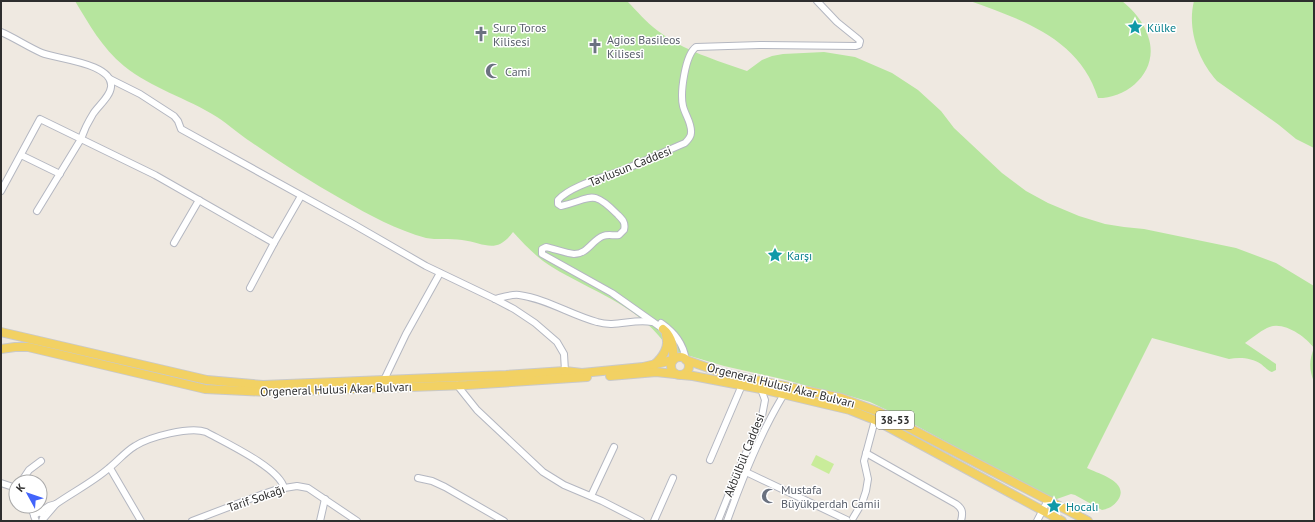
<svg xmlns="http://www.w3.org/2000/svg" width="1315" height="522" viewBox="0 0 1315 522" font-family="'PT Sans',sans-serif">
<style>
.green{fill:#b6e59e}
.pitch{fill:#c9ec9a}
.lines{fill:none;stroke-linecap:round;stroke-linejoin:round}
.minor-casing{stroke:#b4b7c1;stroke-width:8}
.major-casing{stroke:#c9c9c9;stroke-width:10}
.minor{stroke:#fff;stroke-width:6}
.major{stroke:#f2d163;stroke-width:8}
.labels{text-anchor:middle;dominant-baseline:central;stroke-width:3;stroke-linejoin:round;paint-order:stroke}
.shield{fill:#fff;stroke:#6d6d6d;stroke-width:1}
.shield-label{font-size:11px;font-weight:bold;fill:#2e2e2e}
.worship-label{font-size:12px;fill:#5b616d;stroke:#fff;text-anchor:start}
.culture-label{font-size:12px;fill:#0d838f;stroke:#fff;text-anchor:start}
.street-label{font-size:12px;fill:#2e2e2e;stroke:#fff}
</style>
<rect width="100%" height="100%" fill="#efe9e1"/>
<g class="green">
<path d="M75,1H627C637,11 646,22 658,31C684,51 716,60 747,71L762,60L772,56L783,54L824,52L855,57L892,73L918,90L941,111L954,128L1002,173L1026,191L1048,203L1079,216L1105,224L1124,227L1144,229L1236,248L1276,263L1314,286V382C1309,370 1309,360 1314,348C1305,336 1282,320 1267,328C1259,332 1252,338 1245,343L1276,364V370L1272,372C1268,371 1265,367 1261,364C1252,358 1240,357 1229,359L1152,338L1087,468C1099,474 1130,482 1118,500C1114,506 1108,509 1102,510L1075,495L1071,494L1054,500L889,411L870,402L850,396L830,392L782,379L724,366L663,348L664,342C635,304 591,291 552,267C537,258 525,245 513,232C496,255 485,243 462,240C450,238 436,240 426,238C397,230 369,215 343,200C311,182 281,163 251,142C239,134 228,124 217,117C187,98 151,88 124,66C102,48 89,24 75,1Z"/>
<path d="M970,1H1122C1133,10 1144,22 1148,36C1160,69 1130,98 1098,98C1080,39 1023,20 970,1Z"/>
<path d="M1194,1H1314V148L1296,139L1279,125L1217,81C1198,60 1187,29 1194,1Z"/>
</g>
<path class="pitch" d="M816,455L834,464L829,474L811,465Z"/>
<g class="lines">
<g class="minor-casing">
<g id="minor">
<path d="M1,32C15,38 28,47 42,53C56,59 114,63 111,87C110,97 98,106 93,114C88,122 84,130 81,139L37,211"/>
<path d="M110,79L140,94L174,116L178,121L181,129L353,224L426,266L495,299L514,309L535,323L557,342L564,354L565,371"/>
<path d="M21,155L60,174"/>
<path d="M1,191L40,119L155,175L274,243"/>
<path d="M174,243L199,200"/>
<path d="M250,288L274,243L301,196"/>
<path d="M495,299C503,297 512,294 519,295C547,299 571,315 597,322C616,328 633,318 652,322"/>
<path d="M661,323C675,333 683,343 686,360"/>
<path d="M663,329L612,293L542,254V249L546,247C555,249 565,253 574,254C588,254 592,240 603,236C608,234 614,236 619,235L624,230C626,222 622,219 617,214C591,188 592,199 561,206L558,204V200C571,185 609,176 628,168C647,160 666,151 685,143C688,140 691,137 691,133C692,123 685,115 683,106C680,93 685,55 696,47L760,45L856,46L859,45L860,41L858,39L837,22L817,1"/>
<path d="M384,380L406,334L440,273"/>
<path d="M457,385L477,410L543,472L564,485L602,501L641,521"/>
<path d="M866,453L956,504C963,509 963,513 961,521"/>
<path d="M710,460L742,385"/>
<path d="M110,468L141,521"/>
<path d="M746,472L847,520V521"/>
<path d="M418,478L432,481L445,487L504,521"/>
<path d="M21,482L29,470L41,461"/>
<path d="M1,483L16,488"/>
<path d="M591,496L614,447"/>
<path d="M30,506L34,515"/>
<path d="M40,512L49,506L56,504C73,492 93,482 109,468C118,461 125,452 135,446C149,437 190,426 206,432C224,442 280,468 284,488"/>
<path d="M44,518L56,504"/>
<path d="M853,518L862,503L866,491L868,479L864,461L875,420"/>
<path d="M36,521L34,516L39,512L44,515L42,521"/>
<path d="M192,521L263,494L278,489L297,486L308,488L357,521"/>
<path d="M320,521L325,499"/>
<path d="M654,521L673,478"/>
<path d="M718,521L739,469L762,416L765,400L761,389"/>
<path d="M727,521C743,477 760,434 784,394"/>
<path d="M1037,521L1048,500"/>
</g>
</g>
<g class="major-casing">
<g id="major">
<path d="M1,332L207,380L263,385L506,375L565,371L582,373L643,367L673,360C674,349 673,337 663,329"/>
<path d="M1,349L15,347H28L205,389L268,392L467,385L587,377"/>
<circle cx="680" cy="366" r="9"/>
<path d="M686,360L723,373L841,398L879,412L1088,521"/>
<path d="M654,365C662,358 670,347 666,335"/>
<path d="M682,375L693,376L761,389L850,410L875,420L916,442L1062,521"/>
<path d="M610,376L656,372L675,374"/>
</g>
</g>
<use href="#minor" class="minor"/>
<use href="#major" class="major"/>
</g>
<defs>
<g id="sight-bare" transform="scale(1.2)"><path d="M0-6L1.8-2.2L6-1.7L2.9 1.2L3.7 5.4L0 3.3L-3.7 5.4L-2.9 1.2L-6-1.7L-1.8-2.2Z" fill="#0f9aa8" stroke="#fff" stroke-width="2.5" paint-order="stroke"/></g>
<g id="church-bare" transform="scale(1.2)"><path d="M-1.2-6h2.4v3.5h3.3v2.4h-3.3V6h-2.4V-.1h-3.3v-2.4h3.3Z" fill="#6b7280" stroke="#fff" stroke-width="2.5" paint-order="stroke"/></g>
<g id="mosque-bare" transform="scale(1.2)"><path d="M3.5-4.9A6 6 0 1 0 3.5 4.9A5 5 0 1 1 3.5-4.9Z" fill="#6b7280" stroke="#fff" stroke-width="2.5" paint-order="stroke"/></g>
</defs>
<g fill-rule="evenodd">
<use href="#sight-bare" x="1135" y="27"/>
<use href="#church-bare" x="481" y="34"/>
<use href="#church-bare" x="595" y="46"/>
<use href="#mosque-bare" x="493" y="71"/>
<use href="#sight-bare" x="775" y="255"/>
<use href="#mosque-bare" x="769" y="496"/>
<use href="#sight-bare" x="1054" y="506"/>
</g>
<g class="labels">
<rect class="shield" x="876" y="411" width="38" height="18" rx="3"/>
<g class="shield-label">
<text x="895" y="420">38-53</text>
</g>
<g class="worship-label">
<text x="493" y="27">Surp Toros<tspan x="493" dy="14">Kilisesi</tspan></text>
<text x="607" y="39">Agios Basileos<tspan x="607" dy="14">Kilisesi</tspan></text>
<text x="505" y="71">Cami</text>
<text x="781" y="489">Mustafa<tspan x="781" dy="14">Büyükperdah Camii</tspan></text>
</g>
<g class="culture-label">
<text x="1147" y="27">Külke</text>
<text x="787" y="255">Karşı</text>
<text x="1066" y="506">Hocalı</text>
</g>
<g class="street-label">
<text transform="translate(630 166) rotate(-22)">Tavlusun Caddesi</text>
<text transform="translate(781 385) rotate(14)">Orgeneral Hulusi Akar Bulvarı</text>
<text transform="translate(336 389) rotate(-2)">Orgeneral Hulusi Akar Bulvarı</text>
<text transform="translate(744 455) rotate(-68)">Akbülbül Caddesi</text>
<text transform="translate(256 498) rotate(-19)">Tarif Sokağı</text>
</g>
</g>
<rect width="1315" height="522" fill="none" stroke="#2e2e2e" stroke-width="4"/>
<g transform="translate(28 494) rotate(310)"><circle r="19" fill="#ffffff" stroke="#ababab"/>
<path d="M0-3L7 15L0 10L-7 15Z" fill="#4264fb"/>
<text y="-6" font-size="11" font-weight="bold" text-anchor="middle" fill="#2e2e2e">K</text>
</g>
</svg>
